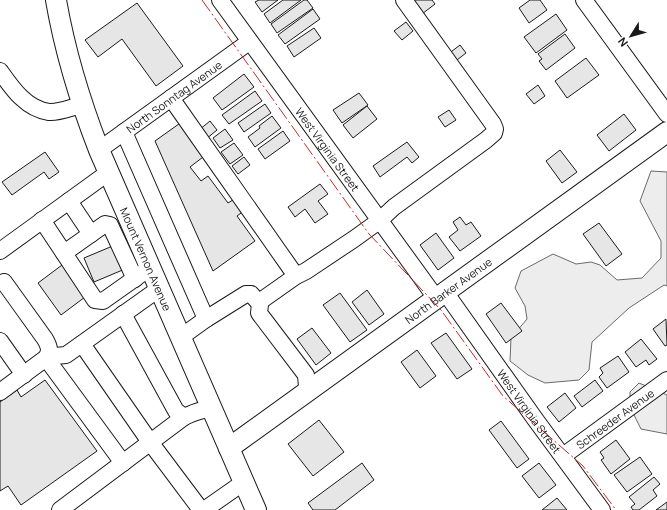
<svg xmlns="http://www.w3.org/2000/svg" width="667" height="510" viewBox="0 0 667 510" font-family="Manrope,sans-serif">
<style>
.green{fill:#ededed;stroke:#6a6a6a}
.building{fill:#e6e6e6;stroke:#1a1a1a}
.lines{fill:none;stroke-linecap:round;stroke-linejoin:round}
.minor-casing{stroke:#1a1a1a;stroke-width:18}
.major-casing{stroke:#1a1a1a;stroke-width:22}
.minor{stroke:#fff;stroke-width:16}
.major{stroke:#fff;stroke-width:20}
.power{stroke:#c62828;stroke-width:1;stroke-dasharray:14 3 2 3;stroke-linecap:butt}
.labels{text-anchor:middle;dominant-baseline:central;stroke-width:3;stroke-linejoin:round;paint-order:stroke}
.street-label{font-size:11px;fill:#1a1a1a;stroke:#fff}
</style>
<rect width="100%" height="100%" fill="#fff"/>
<g class="green">
<path d="M651,171L667,172V286L664,285L629,308L592,342L589,370L579,380L545,383L528,375L510,361L511,338L527,319L525,306L515,288L521,271L553,254L576,264L591,262L600,265L617,280L642,278L661,258V241L640,201Z"/>
<path d="M639,383L667,395V434L641,429L630,407V392Z"/>
</g>
<g class="building">
<path d="M259,0H278L262,12L255,2Z"/>
<path d="M283,0H301L270,23L264,14Z"/>
<path d="M304,0H307L313,8L277,33L271,24Z"/>
<path d="M412,0H432L435,4L422,14Z"/>
<path d="M530,0H540L547,10L529,23L519,8Z"/>
<path d="M137,3L183,66L156,86L122,39L98,57L85,40Z"/>
<path d="M313,9L320,19L285,44L278,35Z"/>
<path d="M556,14L567,30L536,53L524,37Z"/>
<path d="M406,22L413,31L402,40L394,31Z"/>
<path d="M314,28L321,38L294,57L287,46Z"/>
<path d="M565,34L575,48L546,70L539,61L542,59L538,54Z"/>
<path d="M460,45L466,53L453,63L447,55Z"/>
<path d="M586,58L599,75L567,98L555,81Z"/>
<path d="M244,74L254,87L222,110L213,98Z"/>
<path d="M538,85L545,96L534,104L526,94Z"/>
<path d="M255,91L262,101L229,124L222,115Z"/>
<path d="M359,93L368,105L342,123L333,110Z"/>
<path d="M265,104L271,113L244,132L238,123Z"/>
<path d="M367,106L377,119L353,138L343,125Z"/>
<path d="M449,110L456,120L445,127L438,117Z"/>
<path d="M624,114L636,130L609,151L597,135Z"/>
<path d="M272,116L281,128L255,147L248,137L260,128L259,126Z"/>
<path d="M183,121L207,154L190,167L201,181L208,176L228,203L236,198L245,210L237,216L255,241L213,271L155,141Z"/>
<path d="M210,121L217,130L206,139L199,130Z"/>
<path d="M225,129L233,140L220,148L213,138Z"/>
<path d="M283,131L290,141L265,159L258,149Z"/>
<path d="M407,142L419,157L412,163L407,157L380,177L373,166Z"/>
<path d="M234,143L243,155L230,164L221,152Z"/>
<path d="M560,150L577,172L562,183L546,161Z"/>
<path d="M45,152L59,172L49,179L44,172L12,195L2,182Z"/>
<path d="M244,157L250,165L238,174L232,166Z"/>
<path d="M320,184L328,194L318,201L328,214L315,223L305,209L295,217L288,207Z"/>
<path d="M460,217L466,225L471,222L481,236L460,251L449,237L458,230L453,222Z"/>
<path d="M599,223L622,254L606,266L583,234Z"/>
<path d="M436,233L454,258L438,270L420,245Z"/>
<path d="M115,245L125,269L94,282L84,258Z"/>
<path d="M62,265L85,297L61,315L38,283Z"/>
<path d="M367,290L384,314L369,325L352,302Z"/>
<path d="M340,293L367,330L350,342L323,305Z"/>
<path d="M501,303L522,331L506,343L486,314Z"/>
<path d="M666,319L667,345L665,346L653,329Z"/>
<path d="M312,328L331,353L316,365L297,339Z"/>
<path d="M446,333L472,369L457,379L431,343Z"/>
<path d="M641,339L657,359L649,365L646,360L636,367L625,352Z"/>
<path d="M417,350L436,376L420,388L401,362Z"/>
<path d="M618,356L629,372L607,388L599,377L603,373L600,368Z"/>
<path d="M45,380L97,451L21,505L8,486L0,491V402L17,390L21,397Z"/>
<path d="M595,380L603,391L582,407L574,396Z"/>
<path d="M565,393L576,408L559,422L547,407Z"/>
<path d="M319,420L344,452L313,476L288,444Z"/>
<path d="M501,421L529,459L517,468L489,430Z"/>
<path d="M616,440L630,459L611,474L601,460L604,458L600,452Z"/>
<path d="M640,457L652,474L627,492L614,475Z"/>
<path d="M362,463L374,480L335,510H313L308,503Z"/>
<path d="M539,463L556,485L539,498L522,476Z"/>
<path d="M654,477L660,484L653,490L657,496L639,510H633L631,507L635,504L629,497Z"/>
<path d="M557,498L567,510H542Z"/>
<path d="M667,502V510H656Z"/>
</g>
<g class="lines">
<g class="minor-casing">
<g id="minor">
<path id="s1" d="M220,0L436,298"/>
<path d="M584,0L667,114"/>
<path d="M0,71C12,88 26,109 49,112C59,113 72,107 82,105"/>
<path d="M171,98L296,276"/>
<path d="M124,132L206,319"/>
<path id="s2" d="M99,150L249,42"/>
<path d="M69,201L91,234L105,224L110,225L135,279"/>
<path d="M42,220L95,300L103,301L151,267"/>
<path d="M0,251L109,172"/>
<path d="M64,253L91,234"/>
<path id="s3" d="M445,292L535,419L602,510"/>
<path d="M123,314L176,411L184,417"/>
<path d="M181,337L206,319L246,294H251L260,304"/>
<path d="M0,341L24,375"/>
<path d="M82,344L150,442L201,510"/>
<path d="M50,353L55,356L66,355L160,288"/>
<path d="M46,358L123,463"/>
<path d="M0,392L46,358C51,351 49,346 45,339L4,282"/>
<path d="M306,393L307,387L306,375L259,313L260,304L262,300L296,276L306,271L354,239L379,221L394,207L486,140L494,133L495,129L493,124L404,0"/>
<path id="s4" d="M563,456L667,380"/>
<path d="M60,510L184,417C193,413 203,408 213,410"/>
<path d="M204,510L244,482"/>
</g>
</g>
<g class="major-casing">
<g id="major">
<path id="s5" d="M56,0C65,52 80,101 99,150L256,510"/>
<path id="s6" d="M229,448L667,132"/>
</g>
</g>
<use href="#minor" class="minor"/>
<use href="#major" class="major"/>
<path class="power" d="M202,0L369,234L441,310L503,396L583,466L616,510"/>
</g>
<g class="labels">
<g class="street-label">
<text stroke="none"><textPath href="#s2" startOffset="92">North Sonntag Avenue</textPath></text>
<text stroke="none"><textPath href="#s1" startOffset="184">West Virginia Street</textPath></text>
<text stroke="none"><textPath href="#s5" startOffset="275">Mount Vernon Avenue</textPath></text>
<text stroke="none"><textPath href="#s6" startOffset="270">North Barker Avenue</textPath></text>
<text stroke="none"><textPath href="#s3" startOffset="146">West Virginia Street</textPath></text>
<text stroke="none"><textPath href="#s4" startOffset="64">Schreeder Avenue</textPath></text>
</g>
</g>
<g transform="translate(631 36) rotate(233)" stroke="#ffffff" stroke-width="3" paint-order="stroke">
<path d="M0-3L7 15L0 10L-7 15Z" fill="#1a1a1a"/>
<text y="-6" font-size="11" font-weight="bold" text-anchor="middle" fill="#1a1a1a">N</text>
</g>
</svg>
